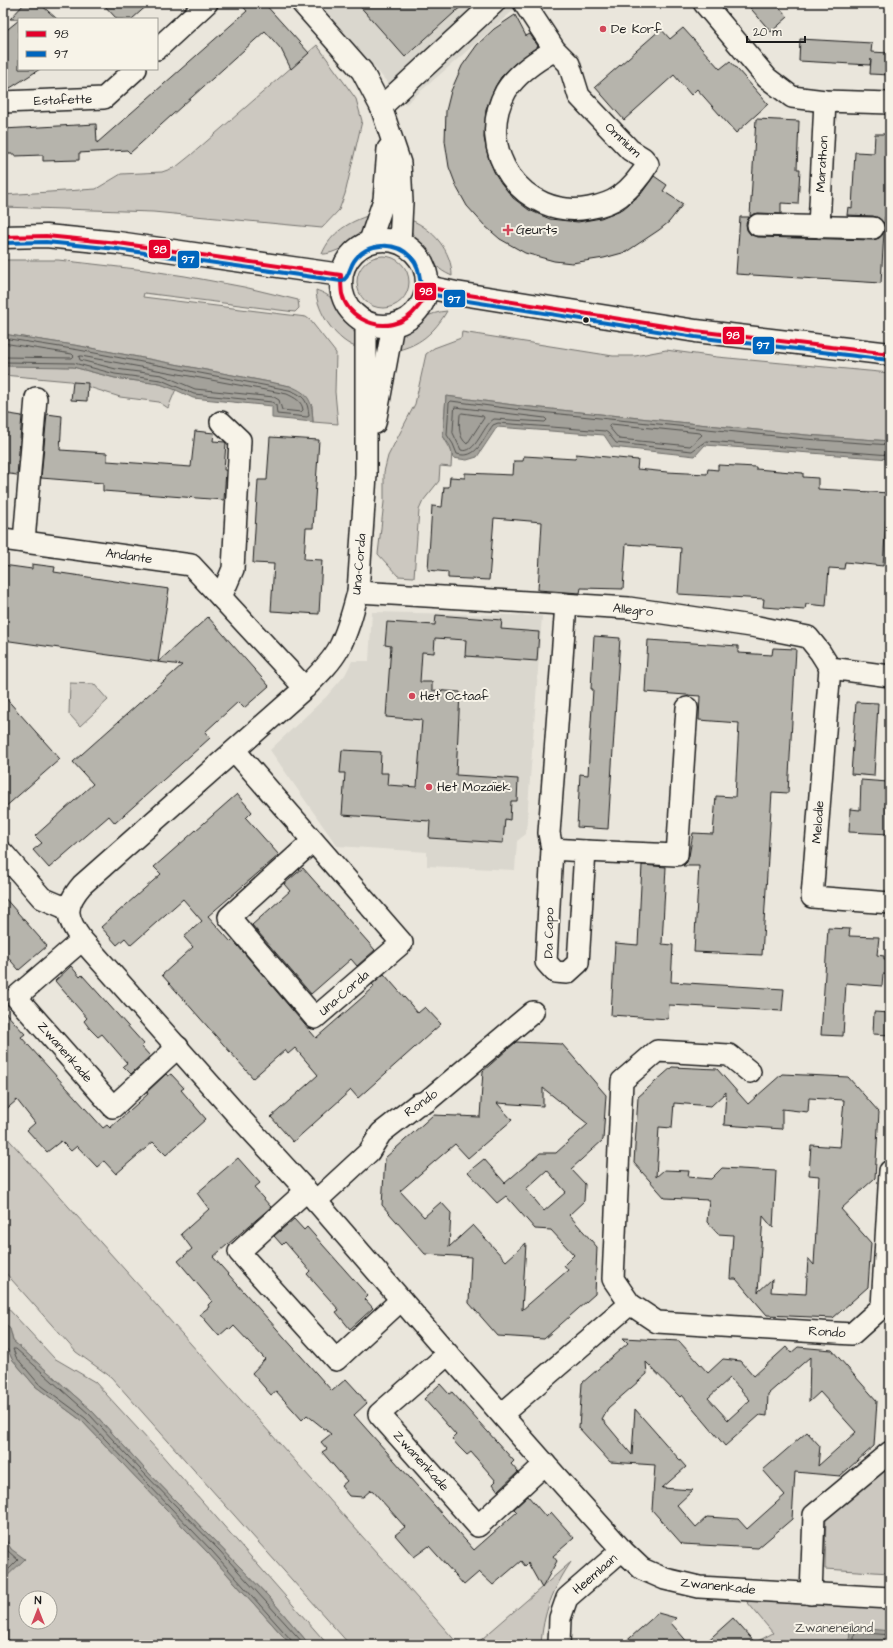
<svg xmlns="http://www.w3.org/2000/svg" width="893" height="1648" viewBox="0 0 893 1648" font-family="'Architects Daughter',sans-serif">
<style>
.built{fill:#dad7ce}
.green{fill:#ccc8c0;stroke:#74726e;fill-rule:evenodd}
.water{fill:#a3a19a;stroke:#6d6c68}
.lines{fill:none;stroke-linecap:round;stroke-linejoin:round}
.shore{stroke:#52514e;stroke-width:1}
.building{fill:#b6b4ac;stroke:#1c1c1c;fill-rule:evenodd}
.street-casing{stroke:#1c1c1c;stroke-width:24}
.secondary-casing{stroke:#1c1c1c;stroke-width:25}
.street{stroke:#f7f3e8;stroke-width:21}
.secondary{stroke:#f7f3e8;stroke-width:22}
.bus-1-casing{stroke:#f7f3e8;stroke-width:7}
.bus-2-casing{stroke:#f7f3e8;stroke-width:7}
.bus-1{stroke:#e4002b;stroke-width:4}
.bus-2{stroke:#0065bd;stroke-width:4}
.poi-dot{fill:#d1495b;stroke:#f7f3e8;stroke-width:1.5}
.bus-dot{fill:#1c1c1c;stroke:#f7f3e8;stroke-width:1.5}
.labels{text-anchor:middle;dominant-baseline:central;stroke-width:4;stroke-linejoin:round;paint-order:stroke}
.poi-label{font-size:13px;fill:#1c1c1c;stroke:#f7f3e8;text-anchor:start}
.street-label{font-size:13px;fill:#1c1c1c;stroke:#f7f3e8}
.park-label{font-size:13px;fill:#51504d;stroke:#f7f3e8}
.line-badge{stroke:#f7f3e8;stroke-width:1.5}
.badge-label{font-size:11px;text-anchor:middle;font-weight:bold;fill:#fff}
</style>
<rect width="100%" height="100%" fill="#eae6dc"/>
<filter id="ink" filterUnits="userSpaceOnUse"><feTurbulence type="fractalNoise" baseFrequency=".025" numOctaves="2"/><feDisplacementMap in="SourceGraphic" scale="8" xChannelSelector="R" yChannelSelector="G"/><feConvolveMatrix kernelMatrix="1 2 1 2 8 2 1 2 1" color-interpolation-filters="sRGB"/></filter>
<g filter="url(#ink)">
<g class="built">
<path d="M319,3H522L406,104Z"/>
<path d="M372,612L542,616L526,834L517,841L515,870L427,866V852L337,846L270,750L326,697L345,675L352,661H369Z"/>
</g>
<g class="green">
<path d="M317,45L356,99L362,121L345,194L339,210L322,228L153,212L3,207V195L96,189L121,174L162,172L176,167L191,155Z"/>
<path d="M370,215C368,221 366,227 363,233C358,241 332,255 322,254C331,232 349,222 370,215Z"/>
<path d="M411,220C433,229 452,251 452,276C436,269 437,265 427,253C420,244 413,237 409,226Z"/>
<circle cx="383" cy="282" r="26"/>
<path d="M3,260H58L145,270L185,276L244,287L298,300L299,308L295,312L144,293L143,297L306,317L310,320L336,353L335,392L338,424L313,422L312,405L290,386L80,346L3,334Z"/>
<path d="M316,290C319,291 324,293 327,295C334,299 336,306 341,312C350,325 356,331 359,348C337,343 316,311 316,290Z"/>
<path d="M447,311C434,333 419,346 394,351C396,346 398,338 402,334C412,322 431,312 447,311Z"/>
<path d="M462,332L613,356H635L666,350L717,357L890,373V441L806,435L521,406L446,396L443,436L452,452L451,467L440,466L439,481L423,501L419,510L414,577L398,576L378,554L384,502V472L388,456L415,404L426,354L434,348L461,338Z"/>
<path d="M13,365L73,367L115,378L160,384L176,389L168,408L159,402L120,397L70,381L3,375V366Z"/>
<path d="M70,683L94,684L108,700L80,726L69,714Z"/>
<path d="M3,1133L459,1645H350L111,1377L76,1352L3,1270Z"/>
<path d="M3,1303L54,1358L95,1382L160,1453L328,1645H310L268,1596L143,1467L92,1411L13,1341L10,1329L3,1321Z"/>
<path d="M3,1349L8,1350L12,1359L35,1386L82,1421L209,1554L291,1645H8L7,1627L3,1624V1580L8,1576L11,1549L3,1535ZM26,1598H50V1622H26Z"/>
<path d="M885,1460L890,1466V1573L825,1569L826,1511Z"/>
<path d="M571,1562C553,1589 543,1613 541,1645H475Z"/>
<path d="M743,1597L890,1605V1645H751L773,1633Z"/>
</g>
<g class="water">
<path d="M3,334L80,346L290,386C310,394 312,401 313,422L272,418V406L193,398L176,390L160,384L115,378L73,367L3,366Z"/>
<path d="M446,396L521,406L806,435L890,441V459L705,445L695,456L612,447L604,435L497,427L477,457L467,460L453,458L450,446L443,436Z"/>
<path d="M3,1321L10,1329L13,1341L92,1411L143,1467L268,1596L310,1645H291L209,1554L82,1421L35,1386L12,1359L8,1350L3,1349Z"/>
<path d="M3,1535L11,1549L25,1559L3,1580Z"/>
<path d="M850,1627L890,1631V1645H849Z"/>
</g>
<g class="lines">
<g class="shore">
<path d="M3,338L79,350L289,390C303,395 308,400 309,416L307,417L277,414L276,405L272,402L194,394L161,380L115,374L74,363L3,362"/>
<path d="M3,343L72,354L74,356L72,358L3,357"/>
<path d="M81,356L287,394C295,398 302,401 303,410L301,412L282,410L279,400L274,397L195,389L162,375L116,369L80,360L79,357Z"/>
<path d="M455,407L545,418L547,420L545,422L494,419C482,426 476,455 461,450L453,433Z"/>
<path d="M462,413L483,416L484,418L467,444C458,437 459,426 460,415Z"/>
<path d="M611,424L700,433L702,435L690,446L619,439L609,427Z"/>
<path d="M890,445L805,439L521,410L451,401L449,403L447,435L453,444L457,454C477,460 483,439 493,425L498,423L605,431L608,433L616,443L692,451L706,441L890,455"/>
<path d="M3,1543L8,1551L18,1560L3,1575"/>
<path d="M294,1645L292,1641L212,1551L85,1418L38,1383L16,1357L13,1349H16L89,1414L140,1469L219,1550L305,1645"/>
<path d="M853,1645L855,1632L890,1635"/>
</g>
</g>
<g class="building">
<path d="M25,3H39L57,19H10Z"/>
<path d="M102,3H150L132,19H117Z"/>
<path d="M240,3H264L309,53L291,69L281,49L265,31L130,153L127,150L79,153V160L43,161V155L15,156V154H3V129L96,124L97,143L247,11Z"/>
<path d="M357,3H465L405,57Z"/>
<path d="M746,3H775L788,17L771,32Z"/>
<path d="M515,15L526,36L530,34L538,46L514,64L501,77L495,87L486,109L484,138L489,160L495,173L513,198L529,210L550,219L578,222L601,218L623,209L641,194L654,176L667,185L663,191L683,204L669,222L659,230L626,252L604,258L572,263L554,261L525,253L500,239L485,226L467,206L457,188L449,167L445,141L446,111L451,91L462,66L477,45L494,29Z"/>
<path d="M19,20V69H40L7,90H3V33Z"/>
<path d="M683,28L720,69L730,61L768,104L736,133L697,89L691,95L674,75L624,120L595,87L661,29L670,39Z"/>
<path d="M800,39L872,43L871,52L890,53V75L870,74L871,59L870,65L799,61Z"/>
<path d="M756,119L799,121L797,169H800L798,204L781,203V214L758,213L750,216Z"/>
<path d="M875,134H890V217H885V226L883,222L879,218L873,216L847,215L848,207L852,208L855,152L874,153Z"/>
<path d="M740,217H749L746,224L747,230L751,235L758,237L873,240L879,238L884,231L881,283L736,274Z"/>
<path d="M73,382L88,383L87,401L71,400Z"/>
<path d="M3,413L22,416L17,475L3,473Z"/>
<path d="M47,414L62,416L60,450L107,453V461L191,467L195,431L214,433L213,441L225,442L226,443L224,470H226L224,500L103,491V483L41,478Z"/>
<path d="M270,437L319,440L313,528H306L304,559L322,560L319,614L271,611L274,564L253,563L258,480H267Z"/>
<path d="M576,454L638,460L637,469L667,472L707,474L708,469L718,470V465L756,467V469L803,473V477L818,478V489L890,493V521L886,520L883,566L845,562L844,569L829,568L826,606L806,604L805,610L763,607L764,599L678,594L681,548L626,544L623,589L581,588L580,593L538,590L542,522L494,518L489,580L448,578V572L428,570L432,506L442,507L444,487H449L450,477L465,478V473L513,475L514,461H523L524,456L575,459Z"/>
<path d="M32,564L55,567L54,572L169,589L158,662L208,617L269,686L244,708L238,702L205,732L210,738L115,823L109,816L49,868L33,850L42,843L35,836L93,784L73,762L182,665L158,662L3,640V565L32,569Z"/>
<path d="M436,615L502,620L501,629L539,632L537,661L465,656L466,640L435,638L434,653L422,652L420,682H432V690L460,692L456,775L518,779L517,801H511L510,820L505,819L503,843L429,838L430,821L342,815L345,773H340L342,750L381,752L380,773H388L387,785L417,787L422,720L386,717L391,646L385,645L387,622L435,625Z"/>
<path d="M594,636L620,638L608,829L577,827L580,774L588,775L593,689H591Z"/>
<path d="M648,640L738,646V653L772,655L773,648L796,649L788,793L772,792L762,955L694,952L699,866H683L687,862L689,856L693,833L713,834L716,796L735,797L739,723L699,720L700,696L645,692Z"/>
<path d="M3,695L60,759L3,809Z"/>
<path d="M856,702L878,703L874,776L851,774Z"/>
<path d="M861,780L888,782L887,812H890V834L849,832L850,809L860,810Z"/>
<path d="M237,794L252,812L246,818L279,855L208,916L231,942L233,940L316,1038L372,989L374,986L372,984L384,974L418,1013L425,1007L441,1024L358,1098L351,1090L293,1142L271,1117L318,1075L295,1048L288,1054L285,1050L253,1078L162,975L193,947L184,937L202,921L183,899L131,945L125,938L117,945L101,927L161,874L154,867Z"/>
<path d="M642,865L666,867L662,944L673,945L671,982L784,989L782,1011L669,1005L668,1019L611,1015L615,943L638,945Z"/>
<path d="M303,868L375,950L357,966L351,959L311,994L252,925L290,891L284,884Z"/>
<path d="M3,896L47,946L19,970L3,952Z"/>
<path d="M828,928L850,929L849,936L879,937L877,955L884,956V959H890V975L883,974L882,986L846,983L843,1036L821,1035Z"/>
<path d="M71,966L80,977L82,975L144,1044L141,1046L150,1056L131,1074L123,1066L127,1063L102,1034L98,1037L90,1029L84,1021L87,1018L55,981Z"/>
<path d="M3,1010L25,1034L21,1037L103,1128L107,1125L110,1128L148,1094L147,1092L166,1074L168,1076L171,1074L184,1088L181,1090L206,1119L166,1155L153,1142L116,1174L104,1161L97,1167L77,1146L71,1151L61,1141L47,1152L27,1130L35,1123L17,1100L3,1112Z"/>
<path d="M874,1012L890,1013V1035L873,1034Z"/>
<path d="M516,1042L562,1044L606,1095L603,1140L571,1169L585,1184L584,1201L569,1215L597,1247L595,1294L544,1339L498,1336L469,1303L471,1257L425,1254L382,1205L385,1158L433,1115L480,1117L483,1071ZM543,1088L588,1124L556,1153H540L505,1183L484,1159L468,1172L497,1203L506,1196L535,1229L551,1230L574,1255L564,1265L568,1270L522,1310L526,1243L506,1261L473,1225L449,1247L451,1213L441,1202L424,1217L400,1191L455,1144L468,1158L512,1120L497,1103L543,1106ZM547,1170L566,1192L544,1211L526,1189Z"/>
<path d="M672,1067L717,1069L748,1104L782,1074L848,1077L879,1112L875,1178L841,1209L871,1243L868,1287L833,1318L767,1315L736,1279H730L733,1235L718,1234L707,1222L709,1200L665,1198L634,1163L638,1097ZM726,1092L724,1125L782,1129V1109L808,1112L809,1098L844,1100L840,1147L811,1145L809,1175L819,1176L814,1265L808,1258L806,1294L771,1292L772,1279L758,1292L763,1216L773,1228L776,1171L722,1168L711,1179L688,1177L689,1171L664,1170L656,1177L659,1127L672,1128L674,1103L711,1106Z"/>
<path d="M238,1158L260,1183L254,1188L271,1207L213,1257L332,1391L346,1379L357,1391L367,1403L354,1415L474,1550L517,1512L514,1509L528,1496L546,1517L551,1512L574,1538L553,1556L557,1561L542,1588L528,1563L525,1566L521,1561L493,1585L479,1572L464,1585L429,1546L414,1557L395,1535L405,1527L373,1491L371,1490L363,1497L349,1496L341,1486L347,1481L322,1452L327,1449L321,1442L331,1434L307,1415L302,1420L276,1391L271,1395L252,1373L265,1359L234,1326L230,1330L228,1328L219,1336L200,1314L209,1307L208,1305L212,1301L178,1261L192,1249L181,1234L209,1209L197,1193Z"/>
<path d="M294,1219L304,1230L307,1227L368,1296L365,1299L373,1308L350,1329L336,1312L339,1310L307,1274L310,1271L285,1242L282,1245L274,1236Z"/>
<path d="M623,1338L679,1341L708,1373L723,1359L741,1361L754,1376L786,1347L791,1353L798,1347L832,1350L877,1401L874,1446L840,1476L795,1472L792,1519L758,1548L682,1544L652,1510L655,1465L610,1462L579,1428L582,1383L628,1343ZM810,1357L809,1402L820,1392L856,1432L818,1466L820,1446L807,1432L763,1470L785,1495L747,1529L738,1519L707,1517L696,1527L677,1505L693,1490L662,1488L686,1467L635,1409L632,1455L602,1419L608,1408L647,1374L646,1362L680,1397L682,1395L725,1446L760,1415L767,1416L768,1394ZM730,1378L750,1400L728,1420L708,1398Z"/>
<path d="M440,1384L449,1394L452,1392L514,1461L511,1464L518,1472L498,1491L493,1484L496,1481L471,1452L467,1455L459,1447L452,1439L456,1435L424,1399Z"/>
<path d="M658,1613L676,1618L671,1623L690,1645H622Z"/>
<path d="M733,1618L757,1645H703Z"/>
</g>
<g class="lines">
<g class="street-casing">
<g id="street">
<path d="M302,3L362,71L381,107L400,163L402,202L400,243"/>
<path d="M524,3L555,50L569,64L579,96L630,150L643,158L648,164C640,177 632,187 620,196C611,203 600,206 589,208C523,220 473,150 506,91C517,73 537,60 555,50"/>
<path d="M704,3L767,78L792,97L825,101L890,103"/>
<path d="M157,49L207,3"/>
<path d="M3,102L104,98L136,69"/>
<path d="M381,107L494,3"/>
<path d="M758,225L873,228"/>
<path d="M819,227L825,101"/>
<path d="M370,241L384,200L388,149"/>
<path d="M366,322V475L358,592C353,611 348,631 339,648C331,663 317,676 305,688L82,885C63,907 66,918 82,940L239,1117L316,1201L448,1354L545,1464L622,1550L642,1569L665,1579L699,1587L890,1598"/>
<path d="M375,423L393,325"/>
<path d="M3,539L191,565L305,688"/>
<path d="M24,541L36,398"/>
<path d="M358,592L629,608L758,627L808,637L820,652L830,668L890,676"/>
<path d="M221,597L233,569L240,440L221,422"/>
<path d="M830,668L812,897L890,903"/>
<path d="M235,751L402,943L315,1018L229,917L313,841"/>
<path d="M552,849L546,962L555,972L567,973L578,963L585,851L552,849L549,833L566,604"/>
<path d="M585,851L677,855L687,708"/>
<path d="M3,853L42,898L68,909"/>
<path d="M82,940L16,997L113,1107L178,1047"/>
<path d="M750,1072L729,1055L657,1051L622,1081L613,1279L630,1304L657,1322L852,1334L882,1307L890,1171"/>
<path d="M306,1191L239,1252L336,1360L401,1300"/>
<path d="M316,1201L369,1152L381,1133L418,1104L426,1102L533,1012"/>
<path d="M448,1354L379,1414L478,1526L545,1464"/>
<path d="M502,1414L630,1304"/>
<path d="M811,1594L814,1515L890,1452"/>
<path d="M559,1645L560,1618L567,1598L622,1550"/>
</g>
</g>
<g class="secondary-casing">
<g id="secondary">
<path d="M3,237L46,236L118,243L341,275"/>
<circle cx="384" cy="283" r="43"/>
<path d="M427,287L456,293L696,331L890,354"/>
</g>
</g>
<use href="#street" class="street"/>
<use href="#secondary" class="secondary"/>
<g class="bus-1-casing">
<path id="bus-1" d="M3,237L46,236L118,243L341,275C341,281 341,288 342,294C347,315 372,329 393,324C403,322 412,315 418,307C423,302 425,293 427,287L456,293L696,331L890,354"/>
</g>
<g class="bus-2-casing">
<path id="bus-2" d="M3,243L46,242L117,249L341,281C349,279 349,268 354,261C367,242 396,241 411,257C420,266 419,278 422,289L425,293L455,299L695,337L889,360"/>
</g>
<use href="#bus-1" class="bus-1"/>
<use href="#bus-2" class="bus-2"/>
</g>
</g>
<g class="poi-dot">
<circle cx="603" cy="29" r="4"/>
<path d="M506 224h4v4h4v4h-4v4h-4v-4h-4v-4h4z"/>
<circle cx="412" cy="696" r="4"/>
<circle cx="429" cy="787" r="4"/>
</g>
<circle class="bus-dot" cx="586" cy="320" r="3.5"/>
<g class="labels">
<g class="poi-label">
<text x="611" y="29">De Korf</text>
<text x="516" y="230">Geurts</text>
<text x="420" y="696">Het Octaaf</text>
<text x="437" y="787">Het Mozaïek</text>
</g>
<g class="street-label">
<text transform="translate(63 100) rotate(-2)">Estafette</text>
<text transform="translate(623 140) rotate(43)">Omnium</text>
<text transform="translate(822 164) rotate(-87)">Marathon</text>
<text transform="translate(129 556) rotate(8)">Andante</text>
<text transform="translate(359 564) rotate(-85)">Una-Corda</text>
<text transform="translate(633 610) rotate(6)">Allegro</text>
<text transform="translate(818 822) rotate(-86)">Melodie</text>
<text transform="translate(549 933) rotate(-89)">Da Capo</text>
<text transform="translate(344 993) rotate(-41)">Una-Corda</text>
<text transform="translate(65 1052) rotate(49)">Zwanenkade</text>
<text transform="translate(421 1103) rotate(-36)">Rondo</text>
<text transform="translate(827 1332) rotate(4)">Rondo</text>
<text transform="translate(421 1461) rotate(48)">Zwanenkade</text>
<text transform="translate(595 1574) rotate(-41)">Heemlaan</text>
<text transform="translate(718 1586) rotate(6)">Zwanenkade</text>
</g>
<g class="park-label">
<text x="834" y="1628">Zwaneneiland</text>
</g>
</g>
<g class="line-badge">
<rect x="148" y="239" width="23" height="20" rx="4" fill="#e4002b"/>
<rect x="177" y="250" width="23" height="19" rx="4" fill="#0065bd"/>
<rect x="414" y="282" width="23" height="19" rx="4" fill="#e4002b"/>
<rect x="443" y="289" width="23" height="19" rx="4" fill="#0065bd"/>
<rect x="722" y="326" width="23" height="19" rx="4" fill="#e4002b"/>
<rect x="752" y="336" width="23" height="19" rx="4" fill="#0065bd"/>
</g>
<g class="badge-label">
<text x="160" y="253">98</text>
<text x="188" y="263">97</text>
<text x="426" y="295">98</text>
<text x="454" y="303">97</text>
<text x="733" y="339">98</text>
<text x="763" y="349">97</text>
</g>
<rect width="893" height="1648" fill="none" stroke="#f7f3e8" stroke-width="16"/>
<rect x="8" y="8" width="877" height="1632" fill="none" stroke="#1c1c1c" stroke-width="1.5" filter="url(#ink)"/>
<rect x="18" y="18" width="140" height="52" fill="#f7f3e8" stroke="#9f9d96"/>
<rect x="26" y="31" width="20" height="6" fill="#e4002b" stroke="#9f9d96"/>
<text x="54" y="38" font-size="12" fill="#1c1c1c">98</text>
<rect x="26" y="51" width="20" height="6" fill="#0065bd" stroke="#9f9d96"/>
<text x="54" y="58" font-size="12" fill="#1c1c1c">97</text>
<g transform="translate(38 1610)"><circle r="19" fill="#f7f3e8" stroke="#9f9d96"/>
<path d="M0-3L7 15L0 10L-7 15Z" fill="#d1495b"/>
<text y="-6" font-size="11" font-weight="bold" text-anchor="middle" fill="#1c1c1c">N</text>
</g>
<path d="M747 36v6h58v-6" fill="none" stroke="#1c1c1c" stroke-width="2"/>
<text x="753" y="36" font-size="12" fill="#1c1c1c" stroke="#f7f3e8" stroke-width="3" paint-order="stroke">20 m</text>
</svg>
